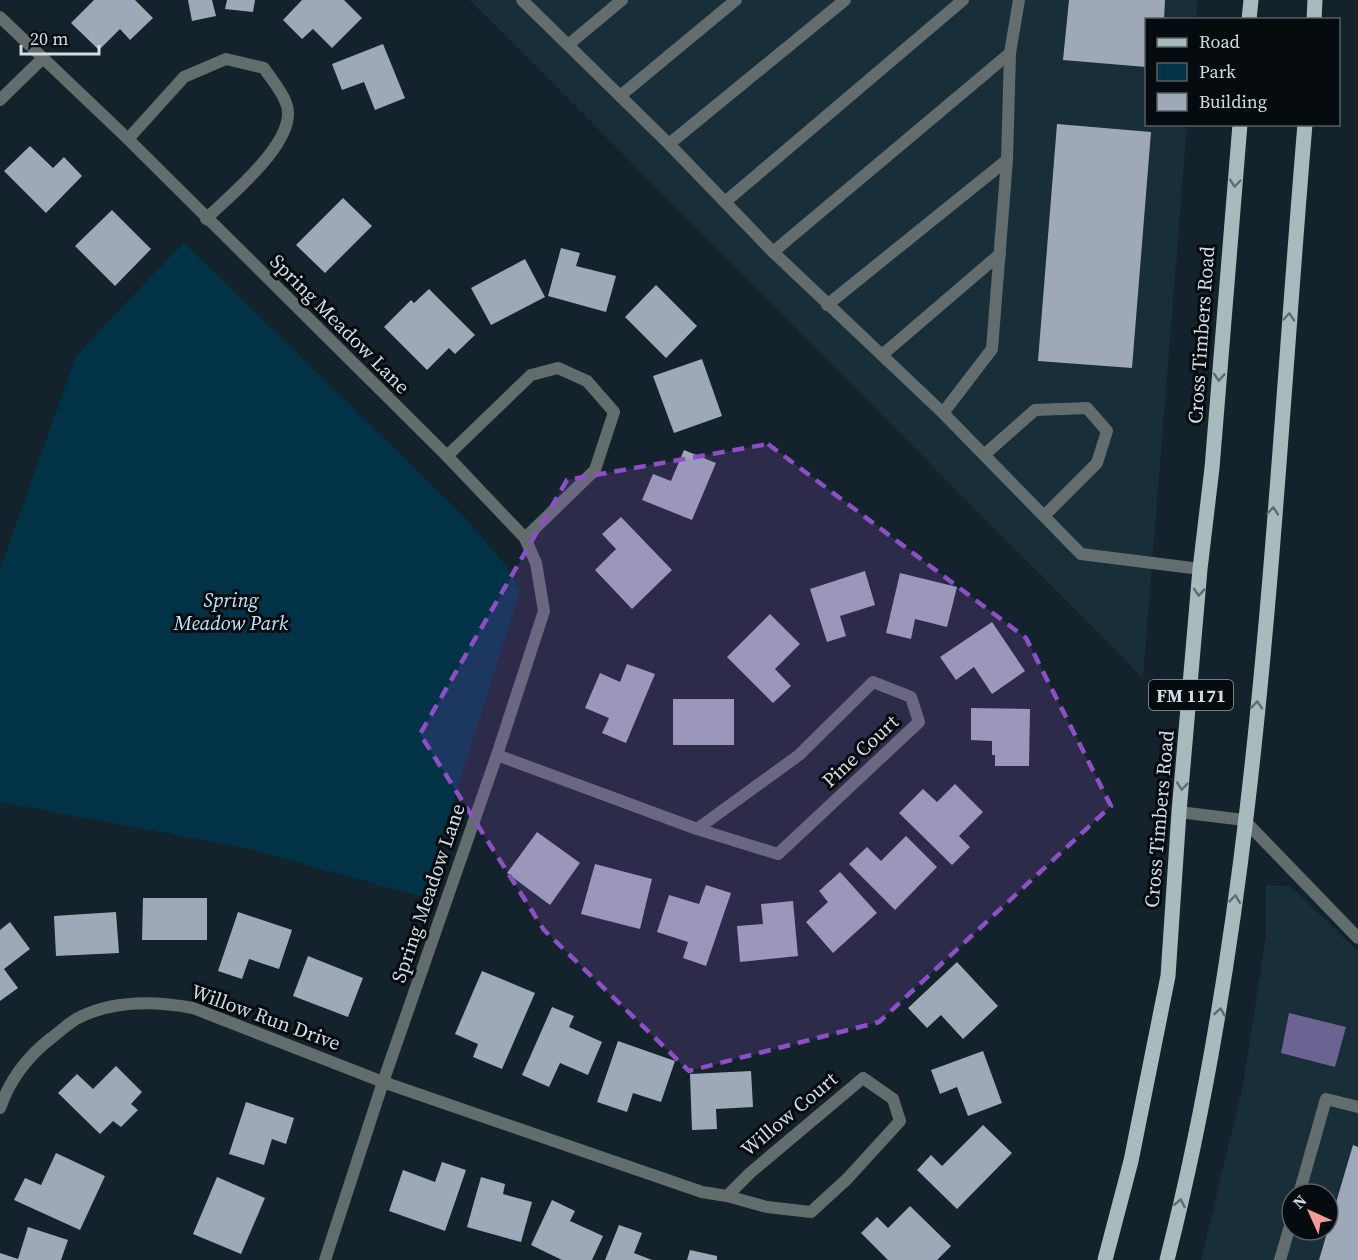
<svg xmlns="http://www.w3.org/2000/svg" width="1358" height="1260" viewBox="0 0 1358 1260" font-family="'Source Serif 4',serif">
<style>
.built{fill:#182e39;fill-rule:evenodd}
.green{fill:#023246}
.water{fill:#6c6393}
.building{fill:#9fa8b8}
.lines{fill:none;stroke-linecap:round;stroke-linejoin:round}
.lane{stroke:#646d6e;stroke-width:12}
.street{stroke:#646d6e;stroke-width:12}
.primary{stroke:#a7bbbd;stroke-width:15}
.oneway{stroke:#5e6c6f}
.marked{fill:#8d4fc6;fill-opacity:0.2;stroke:#8d4fc6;stroke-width:4.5;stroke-dasharray:12 8;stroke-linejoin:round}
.labels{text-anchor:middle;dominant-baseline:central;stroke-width:6;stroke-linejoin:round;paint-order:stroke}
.shield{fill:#050b0f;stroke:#959da2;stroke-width:1.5}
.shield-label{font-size:18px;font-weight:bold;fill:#d3dce1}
.street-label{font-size:20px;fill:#d3dce1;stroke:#050b0f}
.park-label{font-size:20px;font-style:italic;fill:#c5e5f8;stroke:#050b0f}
</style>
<rect width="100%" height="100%" fill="#14232b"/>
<g class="built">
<path d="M470,0H1197L1196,19L1146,20V124L1187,125L1143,678Z"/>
<path d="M1266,885L1290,886L1358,951V1260H1201L1243,1085L1266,936ZM1292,1194H1328V1230H1292Z"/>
</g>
<path class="green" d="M184,242L465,518L506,565L520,591L423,897L245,848L0,802V569L76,356Z"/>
<path class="water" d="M1289,1013L1346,1027L1335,1067L1281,1053Z"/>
<g class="building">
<path d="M94,0H135L153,18L130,40L120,29L99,50L71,23Z"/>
<path d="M188,0H212L216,16L192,21Z"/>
<path d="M227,0H255L253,12L225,9Z"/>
<path d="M302,0H344L362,18L332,48L313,29L302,39L283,20Z"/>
<path d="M1069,0H1165L1164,20H1146V67L1063,60Z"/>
<path d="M383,44L405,98L375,110L364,82L342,90L332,64Z"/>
<path d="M1057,124L1151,132L1132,368L1038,361Z"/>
<path d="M30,146L53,168L64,157L82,176L46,213L4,171Z"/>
<path d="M343,198L372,226L325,273L296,245Z"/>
<path d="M112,210L151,249L115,286L75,246Z"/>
<path d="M561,248L580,253L576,266L616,276L606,312L548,296Z"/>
<path d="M525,259L545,297L491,325L471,288Z"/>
<path d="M656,285L697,326L666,358L625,317Z"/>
<path d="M429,289L475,335L455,354L449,348L427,370L384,327L411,300L414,303Z"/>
<path d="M702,359L722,416L674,433L653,376Z"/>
<path d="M684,450L716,463L692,520L642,500L653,474L671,481Z"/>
<path d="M621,517L672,570L632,609L595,570L616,549L602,534Z"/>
<path d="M865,571L875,605L840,616L846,636L827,642L810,589Z"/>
<path d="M900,573L957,587L947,627L915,619L911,639L886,633Z"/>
<path d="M770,614L800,644L775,669L791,686L773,703L727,657Z"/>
<path d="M992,622L1025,671L992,694L974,667L956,680L940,657Z"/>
<path d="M627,664L655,674L626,743L602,733L609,718L585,708L600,673L620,682Z"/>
<rect x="673" y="699" width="61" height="46"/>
<path d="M971,708L1030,709L1029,766H995V755H992V741L971,740Z"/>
<path d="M955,784L983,812L959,836L970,847L952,865L899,813L923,789L937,802Z"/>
<path d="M537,832L580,863L550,905L507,873Z"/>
<path d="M906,836L937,867L895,910L849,864L867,847L881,861Z"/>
<path d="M595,864L652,879L640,929L581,914Z"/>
<path d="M840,872L877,913L833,953L806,922L828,902L819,891Z"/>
<path d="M706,885L731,893L706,966L683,958L688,942L657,932L669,895L699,904Z"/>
<path d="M143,898H207V940H142Z"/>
<path d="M793,901L798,956L740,962L737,926L763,924L761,904Z"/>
<path d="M116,912L119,953L56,956L54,916Z"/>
<path d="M238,912L292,930L279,969L249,959L242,979L218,971Z"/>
<path d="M10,922L30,949L4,969L18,988L0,1001V930Z"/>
<path d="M308,956L363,978L348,1017L293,996Z"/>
<path d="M957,962L998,1006L963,1039L941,1015L927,1028L908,1008Z"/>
<path d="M482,971L535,993L502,1069L473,1057L478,1044L455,1034Z"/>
<path d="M552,1007L574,1016L569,1027L602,1042L588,1075L560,1063L549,1087L522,1075Z"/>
<path d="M618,1041L675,1061L661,1102L633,1093L627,1112L597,1102Z"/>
<path d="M983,1051L1002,1103L968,1116L957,1087L940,1094L931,1070Z"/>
<path d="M116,1066L142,1092L131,1104L138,1110L121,1127L113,1121L100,1134L58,1093L77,1074L93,1089Z"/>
<path d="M751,1071L753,1107L716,1109L717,1129L692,1130L690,1074Z"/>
<path d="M246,1102L294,1118L286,1144L272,1139L264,1165L229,1154Z"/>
<path d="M983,1125L1012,1153L957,1209L917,1170L931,1155L942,1166Z"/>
<path d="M1353,1145L1358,1147V1260H1319Z"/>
<path d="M56,1153L105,1176L80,1230L14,1200L25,1178L41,1185Z"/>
<path d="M442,1162L466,1170L445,1231L389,1211L403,1170L435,1182Z"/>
<path d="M217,1177L265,1198L241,1254L193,1234Z"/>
<path d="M481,1177L505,1184L503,1194L532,1202L521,1242L467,1227Z"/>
<path d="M552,1200L575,1211L570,1221L603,1236L592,1260H562L531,1245Z"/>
<path d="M910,1206L951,1246L937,1260H888L861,1233L877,1217L888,1228Z"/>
<path d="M619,1225L642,1233L634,1253L652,1260H605Z"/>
<path d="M28,1227L68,1240L61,1260H0V1253L18,1259Z"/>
<path d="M690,1250L717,1256V1260H687Z"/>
</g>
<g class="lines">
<g class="lane">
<path d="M522,0L669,144L773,252L943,413L1081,554L1200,569"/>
<path d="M568,45L622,0"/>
<path d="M620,96L736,0"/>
<path d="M669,144L845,0"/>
<path d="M725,202L963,0"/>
<path d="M773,252L1010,53"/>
<path d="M827,305L1007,160"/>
<path d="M882,355L1000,254"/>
<path d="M943,413L992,349L1007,160L1010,53L1019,0"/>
<path d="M984,455L1035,410L1087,408L1107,431L1097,463L1044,516"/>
<path d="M1299,1194L1326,1099L1358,1107"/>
<path d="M1280,1260L1292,1219"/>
</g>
<g class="street">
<path d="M0,17L128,139L447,456L525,538L536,563L544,611L497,755L383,1082L325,1260"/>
<path d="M0,100L42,59"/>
<path d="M128,139L184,77L226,59L264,68C271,79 282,91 286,103C301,139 229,196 206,219"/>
<path d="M447,456L531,375L558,368L587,381L614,412L595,470L525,538"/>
<path d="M497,755L697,829L778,854L919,722L911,697L873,682L799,755L697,829"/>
<path d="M1179,812L1244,820L1358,938"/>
<path d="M863,1078L893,1099L900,1121L847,1179L811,1212L767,1207L727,1196L750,1173Z"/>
<path d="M0,1108C10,1079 26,1058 50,1039C60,1032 69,1022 80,1017C115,1000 155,1001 193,1008L383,1082L702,1192L727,1196"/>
</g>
<g class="primary">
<path d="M1249,20L1251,0"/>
<path d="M1314,20L1315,0"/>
<path d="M1105,1260L1131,1161L1168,976L1179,812L1200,569L1212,468L1240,124"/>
<path d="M1167,1260C1261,892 1273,502 1305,124"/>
</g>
</g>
<defs><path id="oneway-chevron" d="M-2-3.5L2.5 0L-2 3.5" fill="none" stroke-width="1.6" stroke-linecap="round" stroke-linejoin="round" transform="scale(1.5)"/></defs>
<g class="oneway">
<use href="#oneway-chevron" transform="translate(1235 183) rotate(95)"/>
<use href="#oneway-chevron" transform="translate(1289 317) rotate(-85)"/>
<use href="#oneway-chevron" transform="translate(1219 377) rotate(94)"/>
<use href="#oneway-chevron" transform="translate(1273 511) rotate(-85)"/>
<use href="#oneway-chevron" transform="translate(1199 592) rotate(94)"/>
<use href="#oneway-chevron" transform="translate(1257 705) rotate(-85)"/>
<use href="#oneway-chevron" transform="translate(1182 786) rotate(96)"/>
<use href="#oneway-chevron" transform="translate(1235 899) rotate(-83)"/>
<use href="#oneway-chevron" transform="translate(1220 1012) rotate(-81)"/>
<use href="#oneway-chevron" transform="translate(1180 1203) rotate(-78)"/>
</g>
<path class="marked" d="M768,444L1026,638L1111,806L879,1022L689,1071L544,930L420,734L567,480Z"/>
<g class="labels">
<rect class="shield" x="1149" y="680" width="84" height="30" rx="4.5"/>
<g class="shield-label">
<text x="1191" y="695">FM 1171</text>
</g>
<g class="street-label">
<text transform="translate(340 324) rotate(45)">Spring Meadow Lane</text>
<text transform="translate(1201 335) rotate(-86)">Cross Timbers Road</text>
<text transform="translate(860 751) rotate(-43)">Pine Court</text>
<text transform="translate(1159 819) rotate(-85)">Cross Timbers Road</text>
<text transform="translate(428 893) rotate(-71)">Spring Meadow Lane</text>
<text transform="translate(266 1017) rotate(20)">Willow Run Drive</text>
<text transform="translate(789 1114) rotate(-40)">Willow Court</text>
</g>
<g class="park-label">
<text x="231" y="600">Spring<tspan x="231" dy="23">Meadow Park</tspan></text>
</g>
</g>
<rect x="1145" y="18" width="195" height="108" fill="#050b0f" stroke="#575f63" stroke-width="1.5"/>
<rect x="1157" y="38" width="30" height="9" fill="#a7bbbd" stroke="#575f63" stroke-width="1.5"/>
<text x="1199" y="48" font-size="18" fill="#d3dce1">Road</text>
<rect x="1157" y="63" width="30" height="18" fill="#023246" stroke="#575f63" stroke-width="1.5"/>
<text x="1199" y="78" font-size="18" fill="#d3dce1">Park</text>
<rect x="1157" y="93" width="30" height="18" fill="#9fa8b8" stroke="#575f63" stroke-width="1.5"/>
<text x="1199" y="108" font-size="18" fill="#d3dce1">Building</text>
<g transform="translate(1310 1212) rotate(315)"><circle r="28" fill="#050b0f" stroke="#575f63" stroke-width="1.5"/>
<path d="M0-4.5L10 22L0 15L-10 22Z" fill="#f59b97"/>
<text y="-9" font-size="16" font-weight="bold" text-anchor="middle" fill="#d3dce1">N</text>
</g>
<path d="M21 45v9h78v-9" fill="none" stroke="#d3dce1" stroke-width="3"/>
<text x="30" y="45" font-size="18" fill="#d3dce1" stroke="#050b0f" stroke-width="4.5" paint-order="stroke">20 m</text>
</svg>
